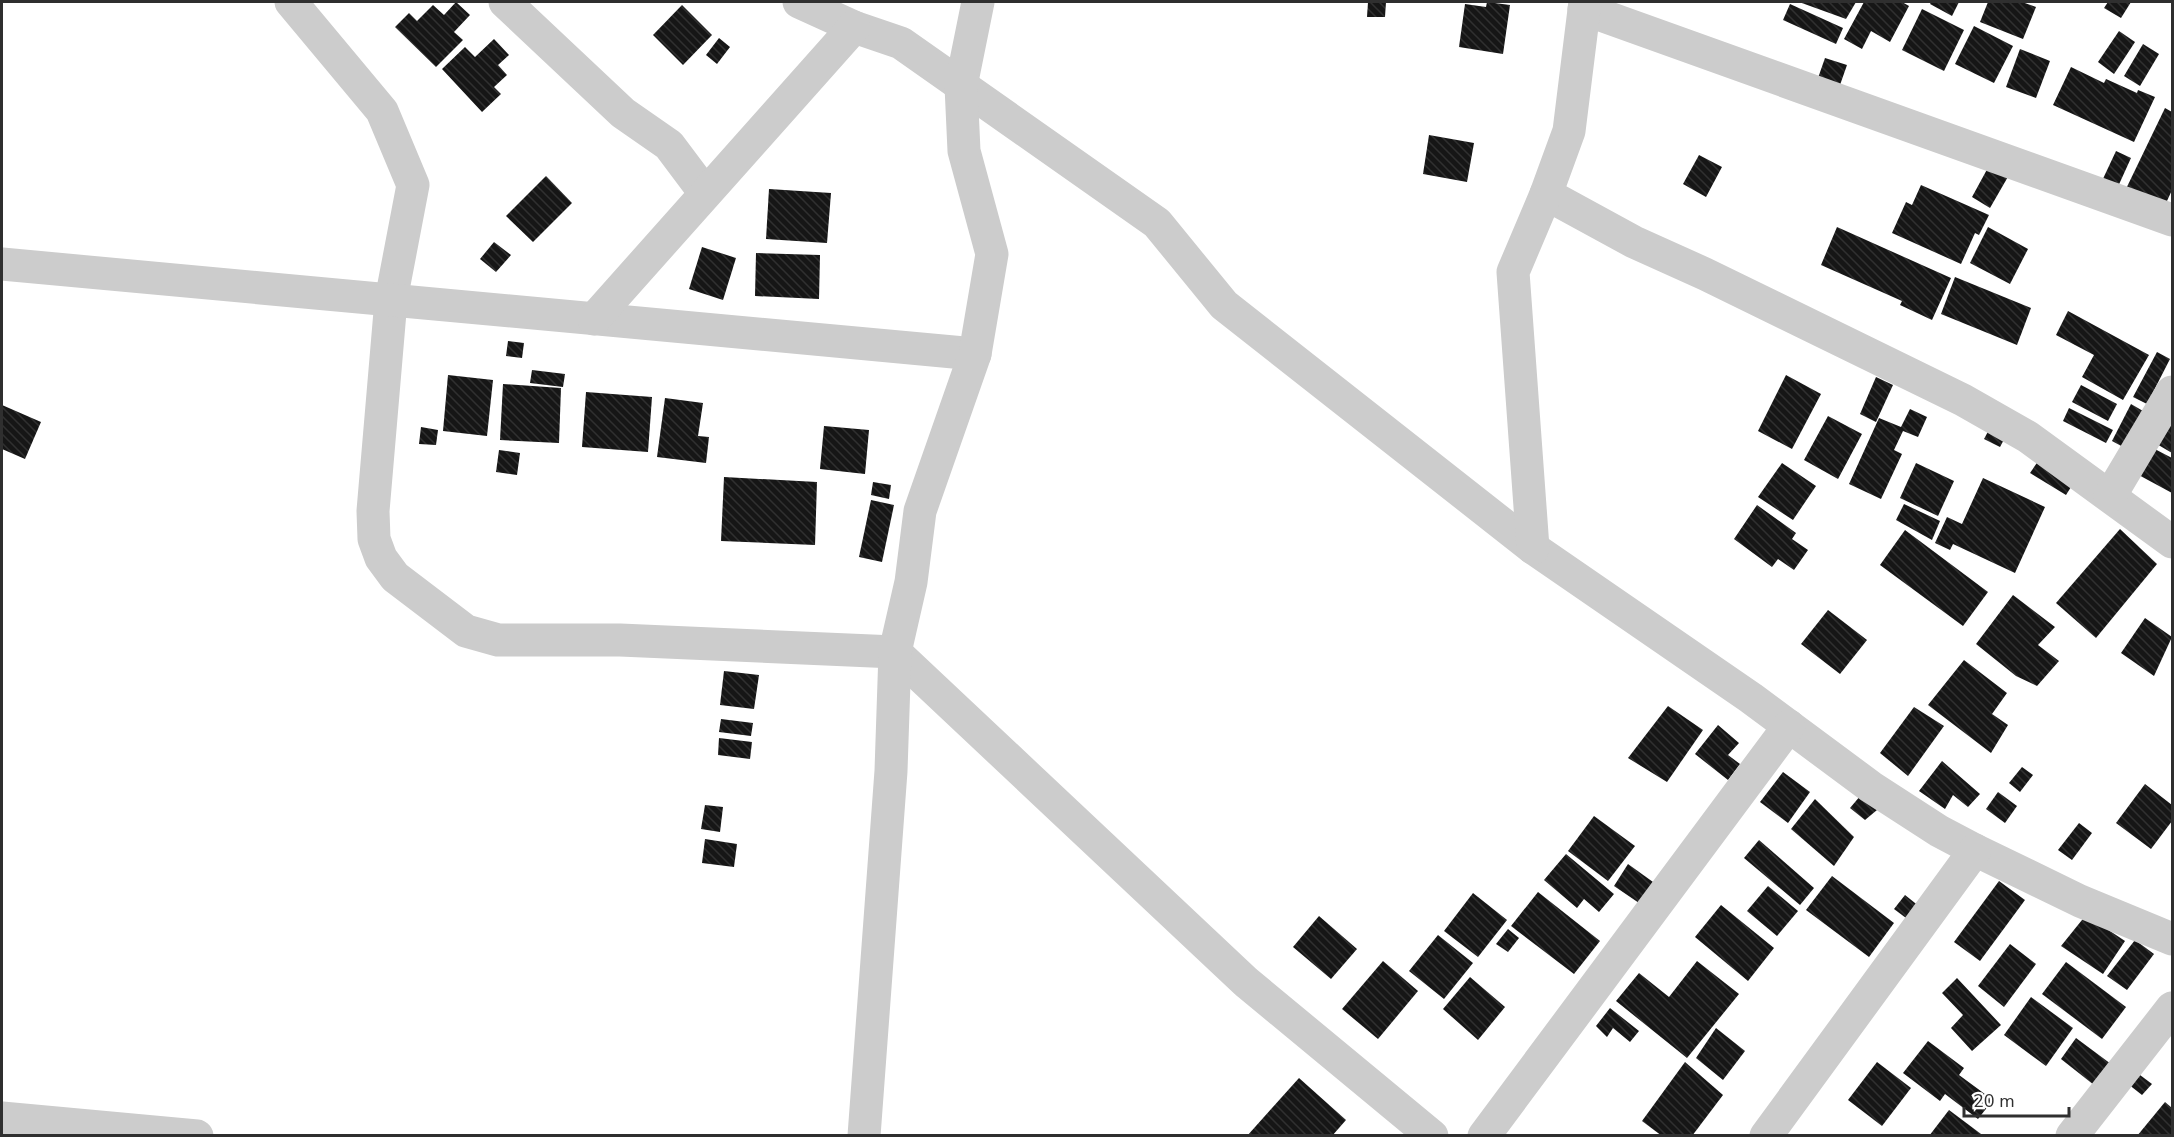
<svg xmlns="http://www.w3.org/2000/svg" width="2174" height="1137" viewBox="0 0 2174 1137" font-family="'Nunito Sans',sans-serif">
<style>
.building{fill:url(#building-back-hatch)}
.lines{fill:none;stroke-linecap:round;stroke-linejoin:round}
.minor{stroke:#ccc;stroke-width:33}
</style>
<defs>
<pattern id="building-back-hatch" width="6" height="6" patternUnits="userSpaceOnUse" patternTransform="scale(1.5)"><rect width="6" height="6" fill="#161616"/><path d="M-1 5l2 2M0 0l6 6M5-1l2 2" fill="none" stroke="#303030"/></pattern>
</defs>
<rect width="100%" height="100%" fill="#fff"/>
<g class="building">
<path d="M456,2L470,15L454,32L463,40L436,67L395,27L409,13L417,21L433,5L444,15Z"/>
<path d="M1368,2H1386L1385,17H1367Z"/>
<path d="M1487,2L1510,5L1503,54L1459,47L1465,4L1486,7Z"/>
<path d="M1799,2H1856L1846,19Z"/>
<path d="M1864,2H1902L1909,6L1890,42L1871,31L1862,49L1844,39Z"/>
<path d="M1931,2H1959L1952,16L1930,4Z"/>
<path d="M1988,2H2022L2036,7L2023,39L1980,22Z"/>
<path d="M2108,2H2131L2121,18L2104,8Z"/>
<path d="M1790,4L1843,28L1836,44L1783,20Z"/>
<path d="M682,5L712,35L683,65L653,35Z"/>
<path d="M1922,9L1964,30L1944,71L1902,50Z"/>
<path d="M1974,26L2013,46L1994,83L1955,64Z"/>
<path d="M2119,31L2135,42L2114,74L2098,62Z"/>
<path d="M719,38L730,47L717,64L706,55Z"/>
<path d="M494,39L509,55L498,65L507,75L494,87L501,94L482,112L442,69L465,47L475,57Z"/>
<path d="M2143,44L2159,54L2140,86L2124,76Z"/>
<path d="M2020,49L2050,61L2036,98L2006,87Z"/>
<path d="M1825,58L1847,65L1840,85L1818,78Z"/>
<path d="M2071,67L2104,83L2106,79L2137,93L2138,90L2155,97L2134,142L2053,105Z"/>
<path d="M2165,108L2172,112V190L2162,212L2124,193Z"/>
<path d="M1429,135L1474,143L1467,182L1423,174Z"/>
<path d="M2116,151L2131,158L2116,191L2101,183Z"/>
<path d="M1699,155L1722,167L1706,197L1683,184Z"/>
<path d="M1990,164L2009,175L1990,208L1972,197Z"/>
<path d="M546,176L572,203L533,242L506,216Z"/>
<path d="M1921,185L1989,215L1979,235L1975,233L1961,264L1892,233L1906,202L1912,205Z"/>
<path d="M769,189L831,193L827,243L766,239Z"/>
<path d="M1837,227L1951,278L1932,320L1900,305L1902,301L1821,265Z"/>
<path d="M1988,227L2028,249L2010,284L1970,263Z"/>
<path d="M494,242L511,255L496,272L480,259Z"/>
<path d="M702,247L736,258L723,300L689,289Z"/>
<path d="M756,253L820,255L819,299L755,296Z"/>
<path d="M1955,277L2031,308L2017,345L1941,314Z"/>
<path d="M2068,311L2149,355L2123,400L2082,377L2094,355L2056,335Z"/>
<path d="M508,341L524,343L522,358L506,356Z"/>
<path d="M2157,352L2170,359L2147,404L2133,397Z"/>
<path d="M532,370L565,374L563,387L530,383Z"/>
<path d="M448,375L493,380L487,436L443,431Z"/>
<path d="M1786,375L1821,394L1792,449L1758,431Z"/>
<path d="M1876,377L1893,385L1876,422L1860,414Z"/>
<path d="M503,384L561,388L559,443L500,440Z"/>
<path d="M2081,385L2117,404L2108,421L2072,402Z"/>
<path d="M586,392L652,397L648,452L582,447Z"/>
<path d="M665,398L703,403L698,436L709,437L706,463L657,457Z"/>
<path d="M2131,404L2143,411L2125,448L2112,441Z"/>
<path d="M2,405L41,422L25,459L2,449Z"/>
<path d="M2069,408L2113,430L2106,443L2063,421Z"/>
<path d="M1910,409L1927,417L1918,437L1903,431L1894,450L1902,454L1881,499L1849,484L1879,418L1901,427Z"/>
<path d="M2172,412V453L2155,443Z"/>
<path d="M1828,416L1862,434L1838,479L1804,460Z"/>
<path d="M824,426L869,430L865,474L820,469Z"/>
<path d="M1991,426L2007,434L2000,447L1984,439Z"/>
<path d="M421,427L438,430L436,445L419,444Z"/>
<path d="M2149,446L2172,458V493L2135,473Z"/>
<path d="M499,450L520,453L517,475L496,472Z"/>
<path d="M2041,457L2076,479L2066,495L2030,473Z"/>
<path d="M1782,463L1816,486L1793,520L1758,497Z"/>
<path d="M1916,463L1954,481L1938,516L1900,498Z"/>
<path d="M724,477L817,482L815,545L721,541Z"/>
<path d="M1983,478L2045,507L2015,573L1953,544L1950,550L1935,543L1947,517L1962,524Z"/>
<path d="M873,482L891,485L889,499L871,495Z"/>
<path d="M871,500L894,505L882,562L859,557Z"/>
<path d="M1904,504L1940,521L1932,540L1896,520Z"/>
<path d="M1757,505L1796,533L1792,539L1808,550L1794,570L1778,559L1772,567L1734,539Z"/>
<path d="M2120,529L2157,564L2096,638L2056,603Z"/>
<path d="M1905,530L1988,592L1963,626L1880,565Z"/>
<path d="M2013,595L2055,627L2038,645L2059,661L2037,686L2016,676L1976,644Z"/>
<path d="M1828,610L1867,640L1840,674L1801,644Z"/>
<path d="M2145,618L2172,637L2154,676L2121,653Z"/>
<path d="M1964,660L2007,693L1992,714L2008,725L1991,753L1928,705Z"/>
<path d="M724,671L759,675L754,709L720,705Z"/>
<path d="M1668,706L1703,730L1667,782L1628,758Z"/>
<path d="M1914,707L1944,726L1908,776L1880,753Z"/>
<path d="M721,719L753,723L751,736L719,732Z"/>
<path d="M1718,725L1739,743L1728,755L1740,764L1728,780L1695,754Z"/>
<path d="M719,738L752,742L750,759L718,755Z"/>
<path d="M1942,761L1980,794L1968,807L1953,795L1945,809L1919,791Z"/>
<path d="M2022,767L2033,775L2020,792L2009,783Z"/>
<path d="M1783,772L1810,792L1788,823L1760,802Z"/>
<path d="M2145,784L2172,805V821L2151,849L2116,823Z"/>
<path d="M1998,792L2017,806L2005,823L1986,809Z"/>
<path d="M1861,795L1877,810L1865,820L1850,808Z"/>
<path d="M1815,799L1854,837L1834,866L1791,829Z"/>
<path d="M705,805L723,807L720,832L701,829Z"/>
<path d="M1594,816L1635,846L1608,881L1568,851Z"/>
<path d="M2079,823L2092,833L2072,860L2058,850Z"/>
<path d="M705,839L737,844L734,867L702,863Z"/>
<path d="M1759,840L1814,888L1800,905L1744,858Z"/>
<path d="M1566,854L1614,894L1599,912L1584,899L1577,908L1544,880Z"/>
<path d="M1628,864L1653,882L1639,903L1614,886Z"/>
<path d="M1832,876L1894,923L1869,957L1806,910Z"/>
<path d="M1999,881L2025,900L1980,961L1954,942Z"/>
<path d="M1768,886L1798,911L1777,936L1747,911Z"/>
<path d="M1538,892L1600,941L1574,974L1511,926Z"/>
<path d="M1473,893L1507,920L1478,957L1444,931Z"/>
<path d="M1905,895L1920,907L1910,921L1894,909Z"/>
<path d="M1721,905L1774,948L1748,981L1695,937Z"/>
<path d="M2086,915L2125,941L2103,974L2061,946Z"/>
<path d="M1319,916L1357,949L1331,979L1293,947Z"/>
<path d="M1508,929L1519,938L1508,952L1496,944Z"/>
<path d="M1438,935L1473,963L1444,999L1409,971Z"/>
<path d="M2135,940L2154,954L2127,990L2107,976Z"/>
<path d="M2010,944L2036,964L2004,1007L1978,986Z"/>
<path d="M1383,961L1418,991L1378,1039L1342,1009Z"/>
<path d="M1697,961L1739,994L1687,1058L1616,1001L1639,973L1669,997Z"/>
<path d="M2066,962L2126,1007L2102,1039L2042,994Z"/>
<path d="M1470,977L1505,1007L1478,1040L1443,1009Z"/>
<path d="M1957,978L2001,1025L1972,1051L1951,1028L1963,1015L1942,993Z"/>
<path d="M2031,997L2073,1028L2046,1066L2004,1035Z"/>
<path d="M1610,1008L1639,1031L1630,1042L1613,1028L1607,1037L1596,1026Z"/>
<path d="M1716,1028L1745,1051L1723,1080L1696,1058Z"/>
<path d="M2076,1038L2111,1064L2094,1085L2061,1059Z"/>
<path d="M1928,1041L1964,1068L1959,1075L1993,1100L1978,1119L1945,1094L1940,1101L1903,1073Z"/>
<path d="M1685,1062L1723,1095L1692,1136H1662L1642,1121Z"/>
<path d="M1877,1062L1911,1088L1882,1126L1848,1100Z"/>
<path d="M2136,1072L2152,1084L2142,1095L2128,1084Z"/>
<path d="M1299,1078L1346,1120L1332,1136H1247Z"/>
<path d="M2165,1102L2172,1108V1136H2137Z"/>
<path d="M1949,1110L1981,1134L1979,1136H1929Z"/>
</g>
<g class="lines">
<g class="minor">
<path d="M291,2L382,111L413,185L391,300L373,511L374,539L381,558L395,577L466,631L498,640H620L895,652L1246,982L1432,1136"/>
<path d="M505,2L623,113L669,145L705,193"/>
<path d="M799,2L854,27L901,43L1157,223L1224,305L1533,548L1751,698L1871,787L1939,831L1975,850L2080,901L2172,939"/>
<path d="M1584,9L2172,220"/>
<path d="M1546,194L1634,242L1705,274L1963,400L2028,437L2172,542"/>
<path d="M2,264L975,354"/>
<path d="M594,319L854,27"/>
<path d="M2110,496L2172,392"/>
<path d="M1533,548L1513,272L1546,194L1569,131L1585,2"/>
<path d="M2,1118L197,1136"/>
<path d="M864,1136L891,771L895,652L911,582L920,511L975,354L992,254L964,151L961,86L978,2"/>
<path d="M1484,1136L1789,726"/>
<path d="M1766,1136L1975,850"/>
<path d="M2072,1136L2172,1008"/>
</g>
</g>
<rect width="2174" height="1137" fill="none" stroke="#2f2f2f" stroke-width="6"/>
<path d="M1964 1107v9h105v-9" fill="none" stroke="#2f2f2f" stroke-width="3"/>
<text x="1973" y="1107" font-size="18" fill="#2f2f2f" stroke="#ffffff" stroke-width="4.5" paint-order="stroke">20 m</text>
</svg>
